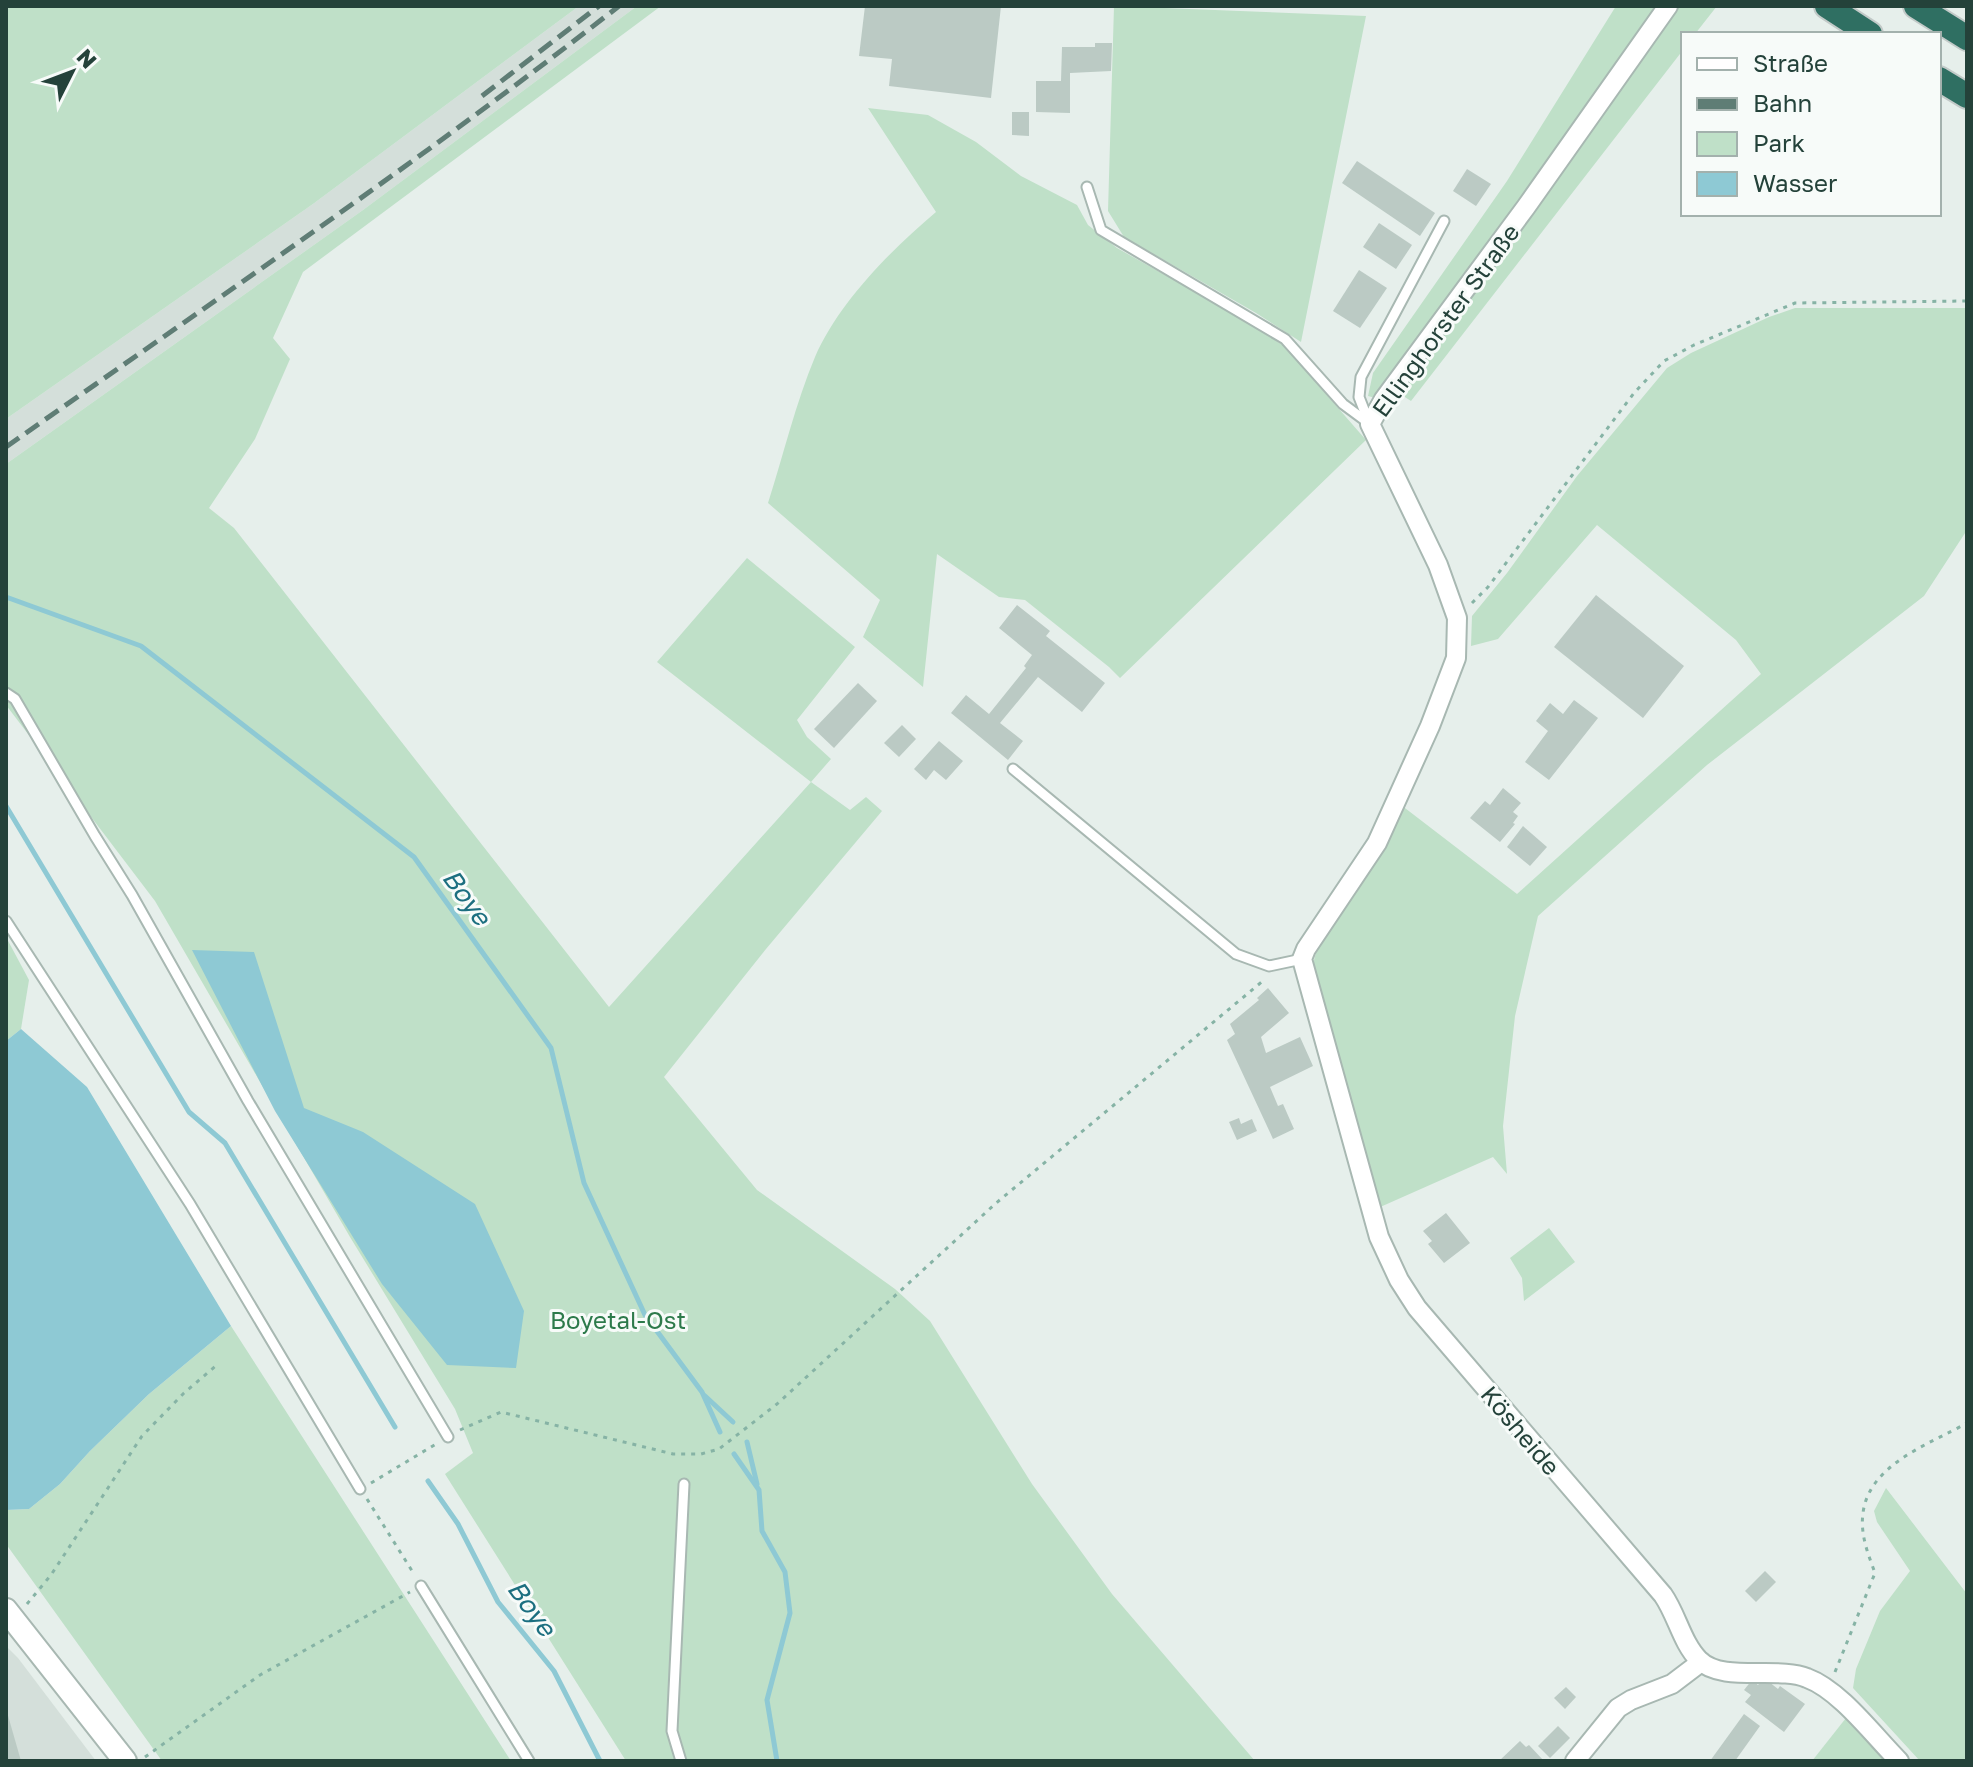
<svg xmlns="http://www.w3.org/2000/svg" width="1973" height="1767" viewBox="0 0 1973 1767" font-family="'Golos Text',sans-serif">
<style>
.built{fill:#d4dfda}
.green{fill:#bfe0c8}
.water{fill:#8ec9d4}
.lines{fill:none;stroke-linecap:round;stroke-linejoin:round}
.stream{stroke:#8ec9d4;stroke-width:5}
.building{fill:#bbcac4}
.service-casing{stroke:#a8b8b2;stroke-width:13}
.minor-casing{stroke:#a8b8b2;stroke-width:22}
.tertiary-casing{stroke:#a8b8b2;stroke-width:26}
.motorway-casing{stroke:#c2cac8;stroke-width:28}
.path{stroke:#86b3a5;stroke-width:3;stroke-dasharray:4 6;stroke-linecap:butt}
.service{stroke:#fff;stroke-width:9}
.minor{stroke:#fff;stroke-width:18}
.tertiary{stroke:#fff;stroke-width:22}
.motorway{stroke:#2f6f62;stroke-width:24}
.rail{stroke:#5f7d75;stroke-width:5;stroke-dasharray:16 8;stroke-linecap:butt}
.labels{text-anchor:middle;dominant-baseline:central;stroke-width:6;stroke-linejoin:round;paint-order:stroke}
.street-label{font-size:24px;fill:#24423a;stroke:#f7fbf9}
.park-label{font-size:24px;fill:#2d7a4b;stroke:#f7fbf9}
.water-label{font-size:26px;font-style:italic;fill:#1c6f80;stroke:#f7fbf9}
</style>
<rect width="100%" height="100%" fill="#e6efeb"/>
<g class="built">
<path d="M579,6H637L363,210L6,464V419L313,204Z"/>
<path d="M6,1646L18,1658L96,1761H6Z"/>
</g>
<g class="green">
<path d="M6,6H579L313,204L6,419Z"/>
<path d="M637,6H661L303,272L273,338L290,359L255,439L209,508L234,528L609,1007L811,782L657,662L747,558L855,647L797,720L807,737L831,759L811,782L850,810L866,797L882,811L766,949L664,1077L757,1190L895,1289L930,1321L1032,1484L1112,1594L1255,1761H626L445,1474L473,1453L455,1409L350,1237L155,901L6,705V464L363,210Z"/>
<path d="M1114,6L1366,16L1301,342L1256,313L1124,237L1108,211Z"/>
<path d="M1616,6H1717L1695,34H1683V50L1411,401L1388,386L1379,399L1368,396L1373,373L1507,181Z"/>
<path d="M868,108L928,115L976,142L1021,176L1077,205L1088,225L1117,248L1238,316L1284,346L1366,440L1120,678L1109,667L1025,600L999,597L937,554L923,687L863,637L880,600L768,503C783,456 796,402 815,357C839,302 891,250 936,212Z"/>
<path d="M1795,308H1967V530L1924,596L1707,765L1538,916L1515,1016L1503,1126L1507,1174L1493,1157L1378,1208L1313,973C1310,939 1364,884 1382,851C1390,837 1395,820 1401,805L1517,894L1761,674L1736,640L1597,525L1498,639L1471,646L1472,616L1507,573L1577,476L1667,368L1691,353L1769,317Z"/>
<path d="M6,937L29,980L21,1029L6,1041Z"/>
<path d="M1549,1228L1575,1262L1524,1301L1522,1278L1510,1258Z"/>
<path d="M231,1326L511,1761H162L6,1544V1510L29,1509L60,1484L90,1451L149,1394Z"/>
<path d="M1886,1488L1967,1594V1761H1920L1853,1688L1856,1669L1880,1611L1910,1571L1877,1522L1874,1511Z"/>
<path d="M1846,1718L1887,1761H1812Z"/>
</g>
<g class="water">
<path d="M192,950L254,952L304,1108L363,1132L475,1204L524,1311L516,1368L447,1365L382,1284L275,1111Z"/>
<path d="M21,1029L87,1087L231,1326L149,1394L90,1451L60,1484L29,1509L6,1510V1041Z"/>
</g>
<g class="lines">
<g class="stream">
<path d="M6,597L141,646L414,857L551,1048L584,1183L645,1315L702,1392L720,1432"/>
<path d="M6,806L189,1112L225,1143L395,1427"/>
<path d="M705,1396L733,1422"/>
<path d="M747,1442L757,1484"/>
<path d="M734,1454L759,1490L762,1531L785,1572L790,1613L767,1700L777,1761"/>
<path d="M428,1481L458,1524L498,1602L554,1671L600,1761"/>
</g>
</g>
<g class="building">
<path d="M865,6H1001L991,98L889,86L892,59L859,56Z"/>
<path d="M1095,43H1112L1111,71L1070,73V113L1036,112V81H1061L1062,47H1095Z"/>
<path d="M1012,112H1029V136L1012,135Z"/>
<path d="M1357,161L1435,213L1420,236L1342,183Z"/>
<path d="M1467,169L1491,184L1476,206L1453,191Z"/>
<path d="M1379,223L1412,245L1396,269L1363,247Z"/>
<path d="M1359,270L1387,288L1360,328L1333,311Z"/>
<path d="M1596,595L1684,666L1643,718L1554,647Z"/>
<path d="M1017,605L1050,631L1046,636L1105,683L1082,712L1038,677L1000,723L1023,741L1008,760L951,713L966,695L989,714L1026,668L1024,666L1032,655L999,628Z"/>
<path d="M858,683L877,701L834,748L814,729Z"/>
<path d="M1574,700L1598,718L1549,780L1525,762L1548,731L1536,721L1550,703L1563,714Z"/>
<path d="M902,725L916,739L899,757L884,743Z"/>
<path d="M939,741L963,761L946,780L934,770L926,780L914,769Z"/>
<path d="M1503,788L1521,803L1513,812L1518,816L1513,823L1515,824L1500,842L1470,818L1485,801L1490,805Z"/>
<path d="M1523,826L1547,847L1530,866L1507,847Z"/>
<path d="M1268,988L1289,1013L1261,1037L1266,1053L1300,1037L1313,1066L1270,1087L1278,1106L1283,1104L1294,1129L1273,1139L1227,1040L1235,1034L1230,1024L1259,1000L1257,998Z"/>
<path d="M1239,1118L1241,1124L1252,1119L1257,1131L1237,1140L1229,1122Z"/>
<path d="M1446,1213L1470,1243L1444,1263L1428,1244L1432,1241L1423,1231Z"/>
<path d="M1765,1571L1776,1582L1756,1602L1745,1591Z"/>
<path d="M1764,1678L1778,1689L1780,1686L1805,1704L1784,1732L1745,1702L1751,1695L1744,1690L1752,1680L1758,1685Z"/>
<path d="M1566,1687L1576,1697L1565,1709L1554,1698Z"/>
<path d="M6,1712H7L21,1761H6Z"/>
<path d="M1744,1714L1760,1726L1735,1761H1710Z"/>
<path d="M1558,1726L1570,1738L1550,1758L1538,1746Z"/>
<path d="M1520,1741L1526,1747L1529,1745L1544,1761H1499Z"/>
</g>
<g class="lines">
<g class="service-casing">
<g id="service">
<path d="M1087,187L1101,230L1285,339L1343,404L1370,424"/>
<path d="M1368,420L1359,397L1361,377L1444,221"/>
<path d="M6,693L15,699L95,836L132,895L248,1101L448,1437"/>
<path d="M1013,769L1236,954L1269,966L1302,959"/>
<path d="M6,921L190,1204L360,1489"/>
<path d="M421,1586L529,1761"/>
<path d="M681,1761L672,1731L684,1484"/>
</g>
</g>
<g class="minor-casing">
<g id="minor">
<path d="M1668,6L1526,207L1384,399L1370,424L1438,565L1457,618L1456,658L1430,726L1377,843L1306,949L1302,959L1379,1237L1399,1280L1417,1308L1663,1595C1677,1615 1682,1643 1699,1660C1722,1683 1778,1666 1807,1678C1840,1690 1874,1736 1899,1761"/>
<path d="M1575,1761L1618,1708L1631,1700L1672,1684L1701,1662"/>
</g>
</g>
<g class="tertiary-casing">
<path id="tertiary" d="M6,1610L125,1761"/>
</g>
<g class="motorway-casing">
<g id="motorway">
<path d="M1827,6L1870,34"/>
<path d="M1916,6L1967,38"/>
<path d="M1939,79L1967,96"/>
</g>
</g>
<g class="path">
<path d="M1472,603L1488,587L1634,393L1664,361L1694,345L1795,303L1967,301"/>
<path d="M460,1430L501,1412L673,1454H701L719,1449L777,1404L995,1204L1264,980"/>
<path d="M371,1483L436,1444"/>
<path d="M367,1499L414,1574"/>
<path d="M27,1604L51,1575L142,1436L184,1393L218,1364"/>
<path d="M1835,1672L1875,1573C1868,1554 1860,1534 1863,1513C1869,1464 1930,1444 1967,1423"/>
<path d="M145,1757L260,1675L410,1592"/>
</g>
<use href="#service" class="service"/>
<use href="#minor" class="minor"/>
<use href="#tertiary" class="tertiary"/>
<use href="#motorway" class="motorway"/>
<g class="rail">
<path d="M482,96L599,6"/>
<path d="M6,447C212,302 421,161 619,6"/>
</g>
</g>
<g class="labels">
<g class="street-label">
<text transform="translate(1445 320) rotate(-54)">Ellinghorster Straße</text>
<text transform="translate(1521 1430) rotate(50)">Kösheide</text>
</g>
<g class="park-label">
<text x="618" y="1319">Boyetal-Ost</text>
</g>
<g class="water-label">
<text transform="translate(467 897) rotate(54)">Boye</text>
<text transform="translate(532 1608) rotate(54)">Boye</text>
</g>
</g>
<rect width="1973" height="1767" fill="none" stroke="#24423a" stroke-width="16"/>
<rect x="1681" y="32" width="260" height="184" fill="#f7fbf9" stroke="#a3b1ad" stroke-width="2"/>
<rect x="1697" y="58" width="40" height="12" fill="#ffffff" stroke="#a3b1ad" stroke-width="2"/>
<text x="1753" y="72" font-size="24" fill="#24423a">Straße</text>
<rect x="1697" y="98" width="40" height="12" fill="#5f7d75" stroke="#a3b1ad" stroke-width="2"/>
<text x="1753" y="112" font-size="24" fill="#24423a">Bahn</text>
<rect x="1697" y="132" width="40" height="24" fill="#bfe0c8" stroke="#a3b1ad" stroke-width="2"/>
<text x="1753" y="152" font-size="24" fill="#24423a">Park</text>
<rect x="1697" y="172" width="40" height="24" fill="#8ec9d4" stroke="#a3b1ad" stroke-width="2"/>
<text x="1753" y="192" font-size="24" fill="#24423a">Wasser</text>
<g transform="translate(72 72) rotate(48)" stroke="#f7fbf9" stroke-width="6" paint-order="stroke">
<path d="M0-6L14 30L0 20L-14 30Z" fill="#24423a"/>
<text y="-12" font-size="22" font-weight="bold" text-anchor="middle" fill="#24423a">N</text>
</g>
</svg>
